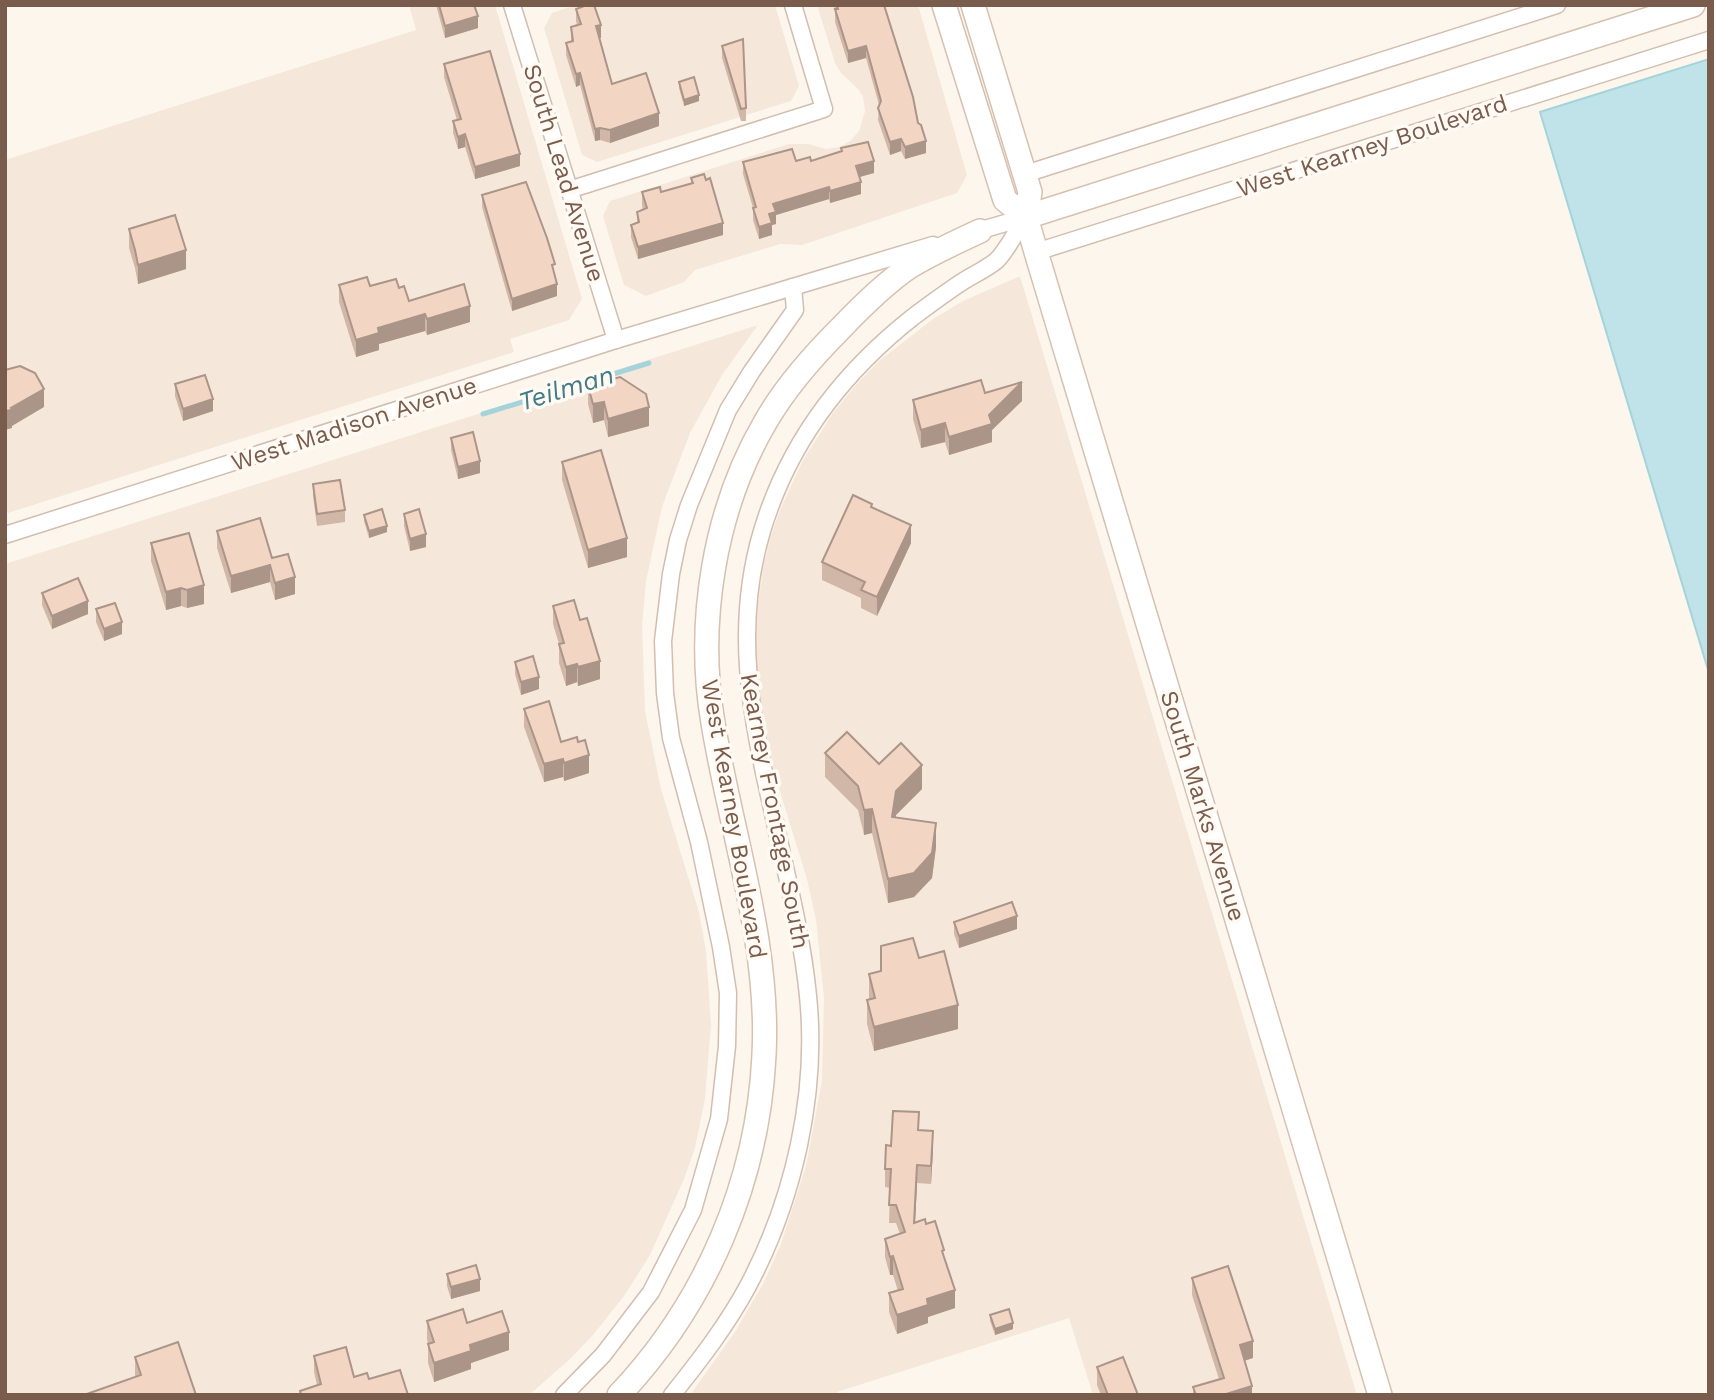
<svg xmlns="http://www.w3.org/2000/svg" width="1714" height="1400" viewBox="0 0 1714 1400" font-family="'Work Sans',sans-serif">
<style>
.residential{fill:#f5e8da}
.water{fill:#bfe3e8;stroke:#a5d3da;stroke-width:2}
.lines{fill:none;stroke-linecap:round;stroke-linejoin:round}
.stream{stroke:#a5d3da;stroke-width:5}
.street-casing{stroke:#d1beb0;stroke-width:19}
.secondary-casing{stroke:#d6c0b0;stroke-width:26}
.street{stroke:#fff;stroke-width:16}
.secondary{stroke:#fff;stroke-width:23}
.wall{fill:#d1b7a8}
.shaded-wall{fill:#aa9588}
.building{fill:#f3d5c3;stroke:#aa9588;stroke-width:2}
.labels{text-anchor:middle;dominant-baseline:central;stroke-width:7;stroke-linejoin:round;paint-order:stroke}
.street-label{font-size:24px;fill:#7a5c4d;stroke:#fffaf3}
.water-label{font-size:26px;font-style:italic;fill:#437c86;stroke:#fffaf3}
</style>
<rect width="100%" height="100%" fill="#fdf6ec"/>
<g class="residential">
<path d="M409,5H495L582,299L569,320L510,339L514,352L8,513L5,505V160L416,30Z"/>
<path d="M576,5H775L799,86L791,101L597,162L582,155L544,28L552,13Z"/>
<path d="M817,5H918L967,175L957,193L802,245L780,244L695,270L684,282L646,296L624,285L603,216L610,201L789,144H808L826,149L839,147L850,141L859,131L865,111L863,97L859,90L841,73L835,63Z"/>
<path d="M1020,276L1357,1395H1093L1069,1318L837,1392L838,1395H690L735,1332L764,1282L781,1244L806,1166L822,1080L824,998L816,920L807,879L769,756L756,681V617L764,563L771,536L780,510L803,460L833,413L855,386L879,361L933,319L963,301Z"/>
<path d="M758,325L722,375L690,433L662,507L646,581L642,625L645,711L661,789L699,912L706,951L711,1025L705,1099L695,1148L684,1179L650,1255L624,1296L593,1335L570,1359L529,1395H5V564Z"/>
</g>
<path class="water" d="M1709,59V673L1540,112Z"/>
<g class="lines">
<path class="stream" d="M483,414L649,363"/>
<g class="street-casing">
<g id="street">
<path d="M512,5L616,340"/>
<path d="M1025,174L1557,5"/>
<path d="M569,190L824,109L793,5"/>
<path d="M971,233L1026,217"/>
<path d="M1036,252L1709,40"/>
<path d="M5,535L616,340L933,245"/>
<path d="M564,1395L603,1355L651,1292L693,1210L719,1119L727,1046L728,993L721,947L699,842L671,738L665,693L663,641L671,574L678,540L689,505L728,410L752,371L795,310L793,287"/>
<path d="M672,1395C700,1360 727,1325 748,1286C794,1199 818,1093 808,996C802,934 786,874 773,813C751,717 733,628 762,531C788,444 842,373 913,317C929,305 945,293 962,282C973,275 986,269 996,261C1008,250 1016,230 1026,217"/>
</g>
</g>
<g class="secondary-casing">
<g id="secondary">
<path d="M944,5L1005,200L1026,217"/>
<path d="M973,5L1030,192L1026,217L1036,252L1380,1395"/>
<path d="M1026,217L1693,5"/>
<path d="M619,1395C706,1303 758,1182 764,1055C770,943 731,833 713,723C696,623 714,509 766,421C785,388 813,356 840,329C861,307 884,284 909,267C932,253 956,242 980,231"/>
</g>
</g>
<use href="#street" class="street"/>
<use href="#secondary" class="secondary"/>
</g>
<g class="wall">
<path d="M436,5H474L478,28L445,38Z"/>
<path d="M834,5H884L926,153L905,159L901,151L890,155L878,120L879,105L866,58L848,63L835,22V10Z"/>
<path d="M576,9L601,38H600L612,84L659,126L610,143L600,140L595,141L580,85L576,87L566,55V43L571,41V27L577,25L576,21Z"/>
<path d="M722,46L746,108V121H741L722,58Z"/>
<path d="M444,64L520,166L475,179L465,147L458,149L453,133V121L457,120L444,77Z"/>
<path d="M679,82L699,101L684,106L679,88Z"/>
<path d="M841,148L874,173L859,177L861,194L830,203L829,199L776,215V224L772,225V235L759,239L753,220V208L743,174V162L811,161L841,151Z"/>
<path d="M691,178L723,235L638,259L631,237V225L637,223V212L643,210L642,205V192H661L691,183Z"/>
<path d="M482,195L555,275L557,296L512,311L482,207Z"/>
<path d="M129,229L186,269L138,284L135,268L129,248Z"/>
<path d="M339,285L399,288L409,301L470,322L427,335L425,331L379,344V350L356,357L339,302Z"/>
<path d="M175,384L213,411L183,421L175,396Z"/>
<path d="M588,386L649,426L608,437L604,420L593,423L588,404Z"/>
<path d="M985,393L1022,401L992,430V442L949,455L945,442L921,448L913,419V400Z"/>
<path d="M451,438L480,473L458,479L451,450Z"/>
<path d="M562,462L627,557L588,568L562,480Z"/>
<path d="M313,484L345,510V522L317,526L313,496Z"/>
<path d="M872,507L911,543L877,616L861,608V598L822,580V562Z"/>
<path d="M404,514L426,547L410,551L404,526Z"/>
<path d="M364,515L387,532L369,538L364,521Z"/>
<path d="M217,531L272,558L295,594L275,600L270,582L231,593L217,548Z"/>
<path d="M151,543L204,604L187,608L181,606L166,610L151,561Z"/>
<path d="M42,593L88,614L52,629L42,605Z"/>
<path d="M553,606L580,620L600,679L578,686L577,682L566,686L559,663V644L553,624Z"/>
<path d="M96,609L122,634L104,641L96,622Z"/>
<path d="M515,662L539,689L521,695L515,674Z"/>
<path d="M524,709L561,742L589,773L564,781L563,777L544,782L524,727Z"/>
<path d="M825,753L879,764L922,789L896,815V817L936,847L932,878L914,897L888,903L872,833L864,835L858,810L825,777Z"/>
<path d="M954,922L1017,929L959,948L954,934Z"/>
<path d="M919,958L958,1029L874,1051L867,1024V1000L869,999V974Z"/>
<path d="M919,1130L933,1149L931,1184L917,1183L915,1222L926,1224L944,1258L955,1308L928,1317V1323L897,1334L889,1312V1293L898,1291L893,1275H890L885,1257V1239L900,1234L896,1223H889L890,1188L885,1187V1169L891,1146Z"/>
<path d="M447,1274L480,1291L451,1299L447,1286Z"/>
<path d="M1192,1278L1253,1358L1244,1361L1252,1395H1193V1387L1219,1379L1192,1295Z"/>
<path d="M990,1315L1013,1329L995,1335L990,1321Z"/>
<path d="M427,1321L467,1323L509,1350L471,1363V1369L434,1382L428,1363V1344L427,1339Z"/>
<path d="M314,1356L354,1377L369,1379L408,1395H300V1391L317,1385L314,1372Z"/>
<path d="M135,1357L196,1395L135,1377Z"/>
<path d="M1097,1367L1138,1395H1101L1097,1385Z"/>
</g>
<g class="shaded-wall">
<path d="M478,16V28L445,38V26Z"/>
<path d="M601,25V38H596V26Z"/>
<path d="M866,46V58L848,63V51Z"/>
<path d="M580,73V85L576,87V74Z"/>
<path d="M699,95V101L684,106V100Z"/>
<path d="M659,113V126L610,143V130Z"/>
<path d="M600,128V140L595,141V129Z"/>
<path d="M465,134V147L458,149V137Z"/>
<path d="M901,139V151L890,155V142Z"/>
<path d="M926,141V153L905,159V147Z"/>
<path d="M520,154V166L475,179V167Z"/>
<path d="M874,161V173L856,178V166Z"/>
<path d="M861,182V194L830,203V191Z"/>
<path d="M829,187V199L776,215V224L772,225V235L759,239V227L773,204Z"/>
<path d="M723,223V235L638,259V247Z"/>
<path d="M186,250V269L138,284V265Z"/>
<path d="M557,284V296L512,311V299Z"/>
<path d="M470,306V322L427,335V319Z"/>
<path d="M425,314V331L379,344V350L356,357V340L378,328Z"/>
<path d="M1022,382V401L992,430V442L949,455V437L989,415Z"/>
<path d="M44,389V407L12,426V428L5,430V411Z"/>
<path d="M213,399V411L183,421V409Z"/>
<path d="M604,402V420L593,423V404Z"/>
<path d="M649,407V426L608,437V419Z"/>
<path d="M945,423V442L921,448V430Z"/>
<path d="M480,461V473L458,479V467Z"/>
<path d="M911,525V543L877,616V597Z"/>
<path d="M387,526V532L369,538V531Z"/>
<path d="M426,534V547L410,551V539Z"/>
<path d="M627,538V557L588,568V550Z"/>
<path d="M270,565V582L231,593V576Z"/>
<path d="M295,577V594L275,600V583Z"/>
<path d="M204,585V604L187,608V590Z"/>
<path d="M181,588V606L166,610V592Z"/>
<path d="M88,601V614L52,629V616Z"/>
<path d="M122,622V634L104,641V629Z"/>
<path d="M600,661V679L578,686V667Z"/>
<path d="M577,664V682L566,686V667Z"/>
<path d="M539,677V689L521,695V682Z"/>
<path d="M589,755V773L564,781V763Z"/>
<path d="M563,759V777L544,782V764Z"/>
<path d="M922,765V789L896,815L892,841V817L896,791Z"/>
<path d="M872,809V833L864,835V810Z"/>
<path d="M936,823V847L932,878L914,897L888,903V879Z"/>
<path d="M1017,916V929L959,948V936Z"/>
<path d="M958,1005V1029L874,1051V1027Z"/>
<path d="M933,1131V1149L931,1184V1166Z"/>
<path d="M917,1165V1183L914,1241V1223Z"/>
<path d="M893,1256V1275H890V1257Z"/>
<path d="M480,1279V1291L451,1299V1287Z"/>
<path d="M955,1290V1308L928,1317V1323L897,1334V1315L927,1299Z"/>
<path d="M1013,1323V1329L995,1335V1329Z"/>
<path d="M509,1332V1350L471,1363V1369L434,1382V1363L470,1345Z"/>
<path d="M1253,1341V1358L1240,1362V1345Z"/>
<path d="M1252,1386V1395H1223Z"/>
</g>
<g class="building">
<path d="M439,5H474L478,16L445,26Z"/>
<path d="M587,5H594L601,25L596,26L612,84L646,73L659,113L610,130L600,128L595,129L580,73L576,74L566,43L573,41L571,27L581,24L576,9Z"/>
<path d="M837,5H884L913,97L918,123L921,125L926,141L905,147L901,139L890,142L878,108L881,101L866,46L848,51L835,9H838Z"/>
<path d="M743,39L746,108L741,109L722,46Z"/>
<path d="M490,51L520,154L475,167L465,134L458,137L453,121L461,119L444,64Z"/>
<path d="M694,77L699,95L684,100L679,82Z"/>
<path d="M868,142L874,161L856,166L861,182L830,191L829,187L773,204L776,212L769,214L772,223L759,227L753,208L756,207L743,162L792,149L796,161L810,157L811,161L842,151L841,148Z"/>
<path d="M704,174L706,180L710,178L723,223L638,247L631,225L639,222L637,212L647,208L642,192L660,187L661,192L693,183L691,178Z"/>
<path d="M526,182L547,238L555,264L552,265L557,284L512,299L482,195Z"/>
<path d="M175,215L186,250L138,265L135,250L129,229Z"/>
<path d="M367,277L370,286L396,279L399,288L404,286L409,301L464,284L470,306L427,319L425,314L378,328L379,333L356,340L339,285Z"/>
<path d="M20,366L35,373L44,389L11,408L12,410L5,411V370Z"/>
<path d="M205,375L213,399L183,409L175,384Z"/>
<path d="M620,377L646,394L649,407L608,419L604,402L593,404L588,386Z"/>
<path d="M981,380L985,393L1022,382L989,415L992,424L949,437L945,423L921,430L913,400Z"/>
<path d="M473,432L480,461L458,467L451,438Z"/>
<path d="M601,450L627,538L588,550L562,462Z"/>
<path d="M340,480L345,510L317,514L313,484Z"/>
<path d="M853,495L872,504L871,507L911,525L877,597L861,590L865,582L822,562Z"/>
<path d="M382,509L387,526L369,531L364,515Z"/>
<path d="M419,509L426,534L410,539L404,514Z"/>
<path d="M260,518L272,558L288,554L295,577L275,583L270,565L231,576L217,531Z"/>
<path d="M189,533L204,585L187,590L181,588L166,592L151,543Z"/>
<path d="M78,578L88,601L52,616L42,593Z"/>
<path d="M574,600L580,620L587,618L600,661L578,667L577,664L566,667L559,644L564,643L553,606Z"/>
<path d="M115,603L122,622L104,629L96,609Z"/>
<path d="M533,656L539,677L521,682L515,662Z"/>
<path d="M549,701L561,742L577,737L578,742L585,740L589,755L564,763L563,759L544,764L524,709Z"/>
<path d="M847,732L879,764L901,743L922,765L896,791L892,817L936,823L932,853L914,873L888,879L872,809L864,810L858,786L825,753Z"/>
<path d="M1012,902L1017,916L959,936L954,922Z"/>
<path d="M913,938L919,958L944,951L958,1005L874,1027L867,1000L875,998L869,974L881,971V946Z"/>
<path d="M893,1111L919,1112L918,1130L933,1131L931,1166L917,1165L914,1223L925,1219L926,1224L935,1221L944,1250L942,1251L955,1290L927,1299L928,1305L897,1315L889,1293L903,1289L893,1256L890,1257L885,1239L905,1232L896,1205H889L891,1169H885L886,1145L891,1146Z"/>
<path d="M476,1265L480,1279L451,1287L447,1274Z"/>
<path d="M1228,1266L1253,1341L1240,1345L1252,1386L1223,1395H1196L1193,1387L1224,1378L1192,1278Z"/>
<path d="M463,1309L467,1323L502,1311L509,1332L470,1345L471,1351L434,1363L428,1344L434,1342L427,1321Z"/>
<path d="M1009,1309L1013,1323L995,1329L990,1315Z"/>
<path d="M178,1342L196,1395H84L141,1375L135,1357Z"/>
<path d="M346,1347L354,1377L367,1373L369,1379L400,1370L408,1395H301L300,1391L321,1384L314,1356Z"/>
<path d="M1123,1357L1138,1395H1108L1097,1367Z"/>
</g>
<g class="labels">
<g class="street-label">
<text transform="translate(1372 146) rotate(-18)">West Kearney Boulevard</text>
<text transform="translate(564 173) rotate(73)">South Lead Avenue</text>
<text transform="translate(354 424) rotate(-18)">West Madison Avenue</text>
<text transform="translate(1203 806) rotate(73)">South Marks Avenue</text>
<text transform="translate(775 811) rotate(79)">Kearney Frontage South</text>
<text transform="translate(734 819) rotate(80)">West Kearney Boulevard</text>
</g>
<g class="water-label">
<text transform="translate(566 388) rotate(-17)">Teilman</text>
</g>
</g>
<rect width="1714" height="1400" fill="none" stroke="#7a5c4d" stroke-width="14"/>
</svg>
